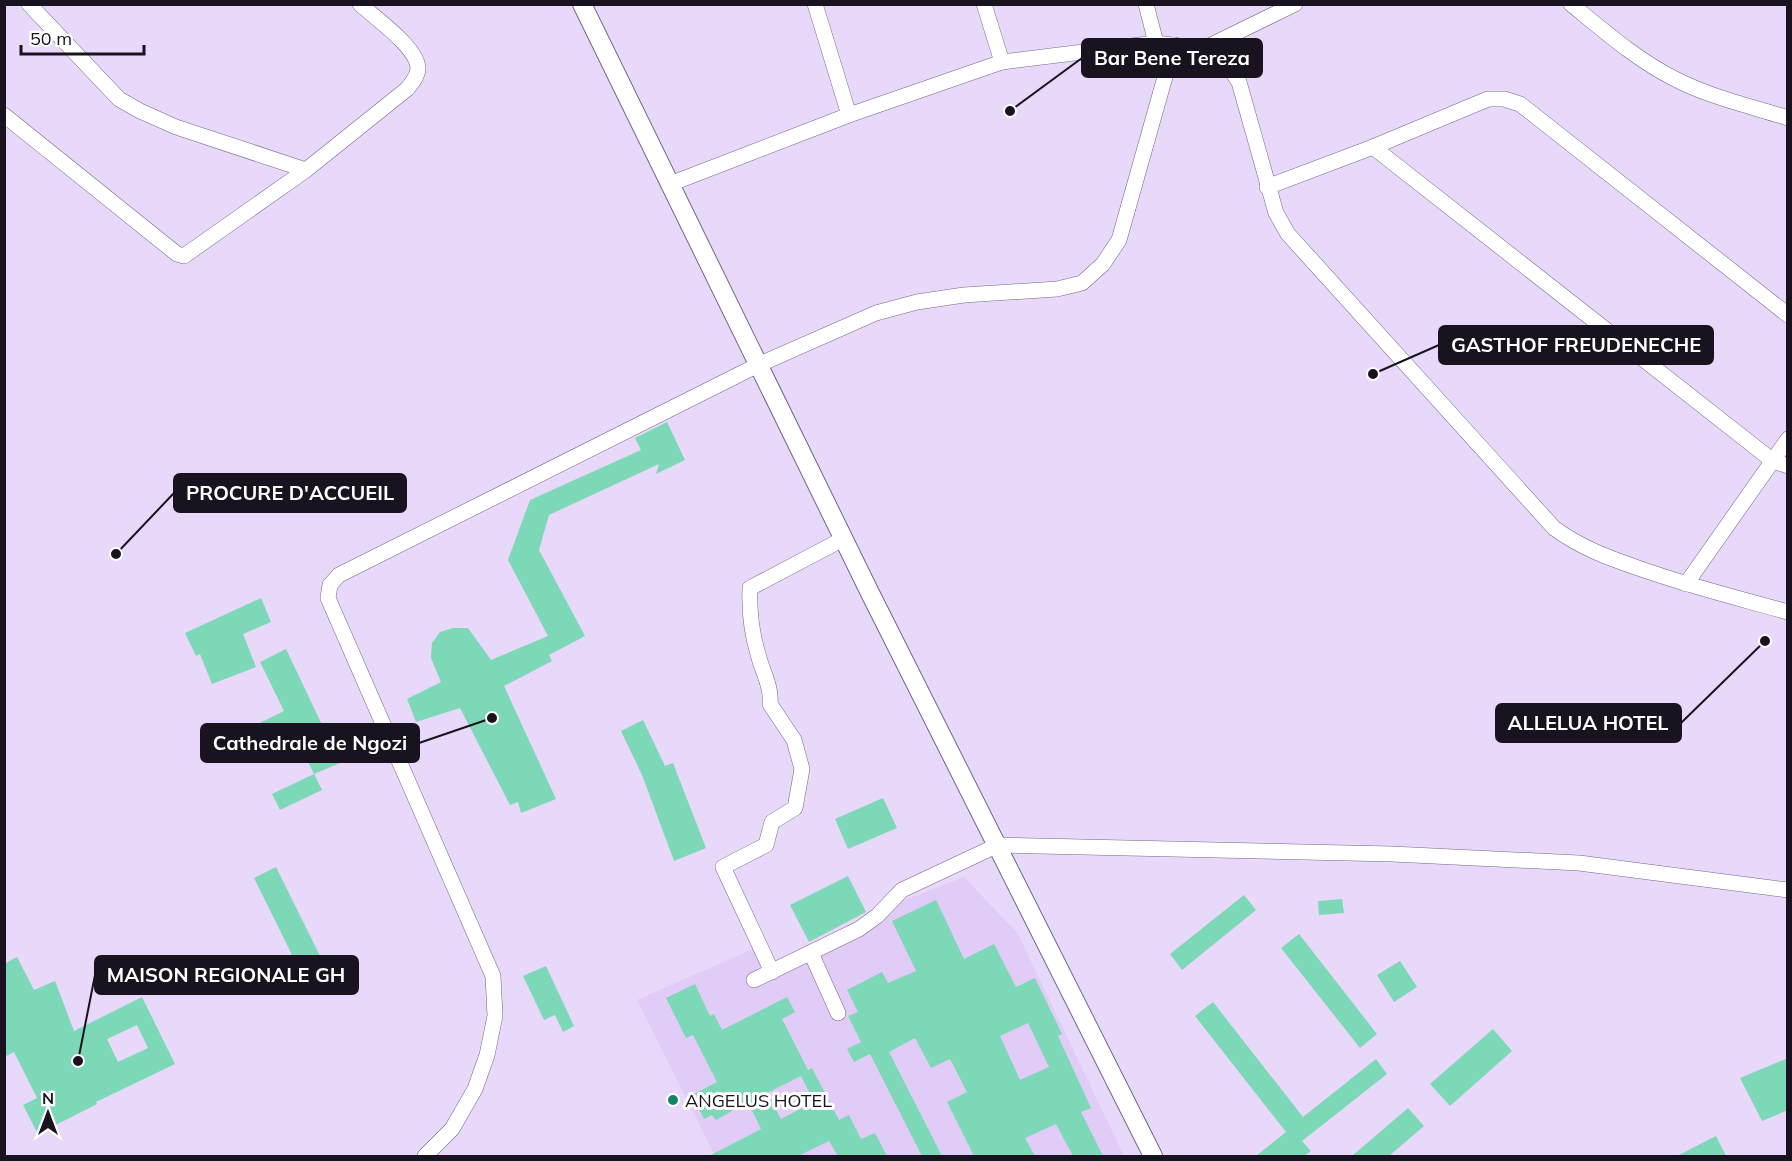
<svg xmlns="http://www.w3.org/2000/svg" width="1792" height="1161" viewBox="0 0 1792 1161" font-family="Mulish,sans-serif">
<style>
.built{fill:#e0ccf6}
.building{fill:#7dd8b7;fill-rule:evenodd}
.lines{fill:none;stroke-linecap:round;stroke-linejoin:round}
.minor-casing{stroke:#756685;stroke-width:16}
.tertiary-casing{stroke:#756685;stroke-width:20}
.minor{stroke:#fff;stroke-width:15}
.tertiary{stroke:#fff;stroke-width:18}
.poi-dot{fill:#118667;stroke:#fff;stroke-width:2}
.labels{text-anchor:middle;dominant-baseline:central;stroke-width:6;stroke-linejoin:round;paint-order:stroke}
.poi-label{font-size:18px;fill:#19131f;stroke:#fff;text-anchor:start}
.leader{fill:none;stroke:#19131f;stroke-width:2}
.callout-dot{fill:#19131f;stroke:#fff;stroke-width:2}
.callout{fill:#19131f;stroke:#19131f;stroke-width:2}
.callout-label{font-size:20px;text-anchor:middle;font-weight:bold;fill:#fff}
</style>
<rect width="100%" height="100%" fill="#e8d8fa"/>
<path class="built" d="M964,877L1018,934L1124,1156H715L637,1000L760,946L772,972L897,903Z"/>
<g class="building">
<path d="M667,422L685,460L656,474L659,464L549,515L539,550L585,636L549,655L552,661L504,686L556,799L521,813L518,802L510,805L460,708L416,722L407,699L441,682L431,658L432,643L440,632L453,628H468L491,660L548,636L508,560L530,500L641,450L635,438Z"/>
<path d="M261,598L271,622L243,634L256,667L212,684L200,654L196,656L185,633Z"/>
<path d="M286,649L340,763L314,774L291,726L250,746L243,731L284,711L260,662Z"/>
<path d="M643,720L665,766L673,763L706,848L674,861L642,775L621,731Z"/>
<path d="M314,774L322,790L280,810L272,794Z"/>
<path d="M883,798L897,828L848,849L835,819Z"/>
<path d="M276,867L325,966L303,977L254,878Z"/>
<path d="M848,876L866,912L809,942L790,905Z"/>
<path d="M1244,895L1256,910L1182,970L1170,954Z"/>
<path d="M1342,899L1344,913L1319,915L1318,901Z"/>
<path d="M936,900L964,959L994,944L1016,987L1035,978L1062,1034L1058,1036L1091,1108L1081,1112L1103,1156H1073L1056,1124L1025,1138L1035,1156H974L947,1102L967,1092L950,1059L931,1068L915,1038L889,1052L942,1156H922L870,1054L854,1062L847,1049L861,1042L848,1016L858,1012L847,990L882,972L888,983L916,971L892,921ZM1028,1023L1049,1067L1020,1080L1000,1036Z"/>
<path d="M1299,934L1377,1034L1360,1048L1281,948Z"/>
<path d="M17,957L34,990L55,981L74,1031L142,997L175,1064L96,1102L97,1104L38,1134L23,1105L37,1098L14,1052L4,1057V964ZM137,1025L148,1048L118,1062L107,1039Z"/>
<path d="M1400,961L1417,987L1394,1002L1377,975Z"/>
<path d="M546,966L574,1026L563,1032L555,1015L544,1020L523,976Z"/>
<path d="M695,984L710,1016L714,1014L722,1030L787,997L795,1012L782,1019L808,1070L812,1068L839,1120L849,1115L861,1139L875,1133L887,1156H838L829,1141L798,1156H709L761,1129L748,1102L716,1120L712,1115L704,1119L692,1095L717,1082L693,1035L686,1038L666,998ZM801,1076L814,1102L781,1119L767,1093Z"/>
<path d="M1213,1002L1303,1117L1376,1059L1387,1074L1302,1141L1311,1151L1304,1156H1256L1286,1132L1195,1016Z"/>
<path d="M1493,1029L1512,1051L1450,1106L1430,1084Z"/>
<path d="M1788,1058V1110L1762,1121L1740,1078Z"/>
<path d="M1408,1108L1424,1126L1389,1156H1352Z"/>
<path d="M1716,1136L1726,1156H1677Z"/>
</g>
<g class="lines">
<g class="minor-casing">
<g id="minor">
<path d="M29,4L119,99L140,111L176,127L306,170"/>
<path d="M815,4L849,115"/>
<path d="M984,4L1002,62"/>
<path d="M1146,4L1156,43"/>
<path d="M1571,4C1604,31 1637,60 1675,79C1710,97 1750,106 1788,118"/>
<path d="M1203,49L1295,4"/>
<path d="M4,115L177,254L184,256L306,170L407,89C412,83 418,76 418,68C417,47 375,18 360,4"/>
<path d="M1373,147L1773,461L1788,466"/>
<path d="M670,184L849,115L1002,62L1156,43L1203,49L1225,61L1239,82L1276,213L1288,234L1554,528C1581,548 1609,558 1641,569C1689,586 1738,598 1788,612"/>
<path d="M1267,187L1373,147L1488,99H1504L1520,104L1788,315"/>
<path d="M1686,584L1788,439"/>
<path d="M811,953L838,1013"/>
<path d="M772,972L723,867L766,845L772,822L795,808L802,769L794,740L770,704C772,687 762,671 758,654C751,631 749,612 750,588L843,539"/>
<path d="M754,980L859,929L877,916L902,890L998,845L1392,854L1579,863L1788,890"/>
<path d="M425,1156L452,1129L475,1089L487,1055L495,1016L493,976L328,598L330,585L339,575L758,365L876,313L917,302L964,295L1057,289L1082,283L1103,264L1119,240L1174,45"/>
</g>
</g>
<g class="tertiary-casing">
<path id="tertiary" d="M582,4L870,593L1153,1156"/>
</g>
<use href="#minor" class="minor"/>
<use href="#tertiary" class="tertiary"/>
</g>
<circle class="poi-dot" cx="673" cy="1100" r="6"/>
<g class="labels">
<g class="poi-label">
<text x="685" y="1100">ANGELUS HOTEL</text>
</g>
</g>
<path class="leader" d="M1010 111L1082 58M1373 374L1439 345M116 554L174 493M1765 641L1681 723M492 718L419 743M78 1061L95 975"/>
<g class="callout-dot">
<circle cx="1010" cy="111" r="6"/>
<circle cx="1373" cy="374" r="6"/>
<circle cx="116" cy="554" r="6"/>
<circle cx="1765" cy="641" r="6"/>
<circle cx="492" cy="718" r="6"/>
<circle cx="78" cy="1061" r="6"/>
</g>
<g class="callout">
<rect x="1082" y="39" width="180" height="38" rx="6"/>
<rect x="1439" y="326" width="274" height="38" rx="6"/>
<rect x="174" y="474" width="232" height="38" rx="6"/>
<rect x="1496" y="704" width="185" height="38" rx="6"/>
<rect x="201" y="724" width="218" height="38" rx="6"/>
<rect x="95" y="956" width="263" height="38" rx="6"/>
</g>
<g class="callout-label">
<text x="1172" y="65">Bar Bene Tereza</text>
<text x="1576" y="352">GASTHOF FREUDENECHE</text>
<text x="290" y="500">PROCURE D'ACCUEIL</text>
<text x="1588" y="730">ALLELUA HOTEL</text>
<text x="310" y="750">Cathedrale de Ngozi</text>
<text x="226" y="982">MAISON REGIONALE GH</text>
</g>
<rect width="1792" height="1161" fill="none" stroke="#19131f" stroke-width="12"/>
<g transform="translate(48 1113)" stroke="#ffffff" stroke-width="4.5" paint-order="stroke">
<path d="M0-4.5L10 22L0 15L-10 22Z" fill="#19131f"/>
<text y="-9" font-size="16" font-weight="bold" text-anchor="middle" fill="#19131f">N</text>
</g>
<path d="M21 45v9h123v-9" fill="none" stroke="#19131f" stroke-width="3"/>
<text x="30" y="45" font-size="18" fill="#19131f" stroke="#ffffff" stroke-width="4.5" paint-order="stroke">50 m</text>
</svg>
